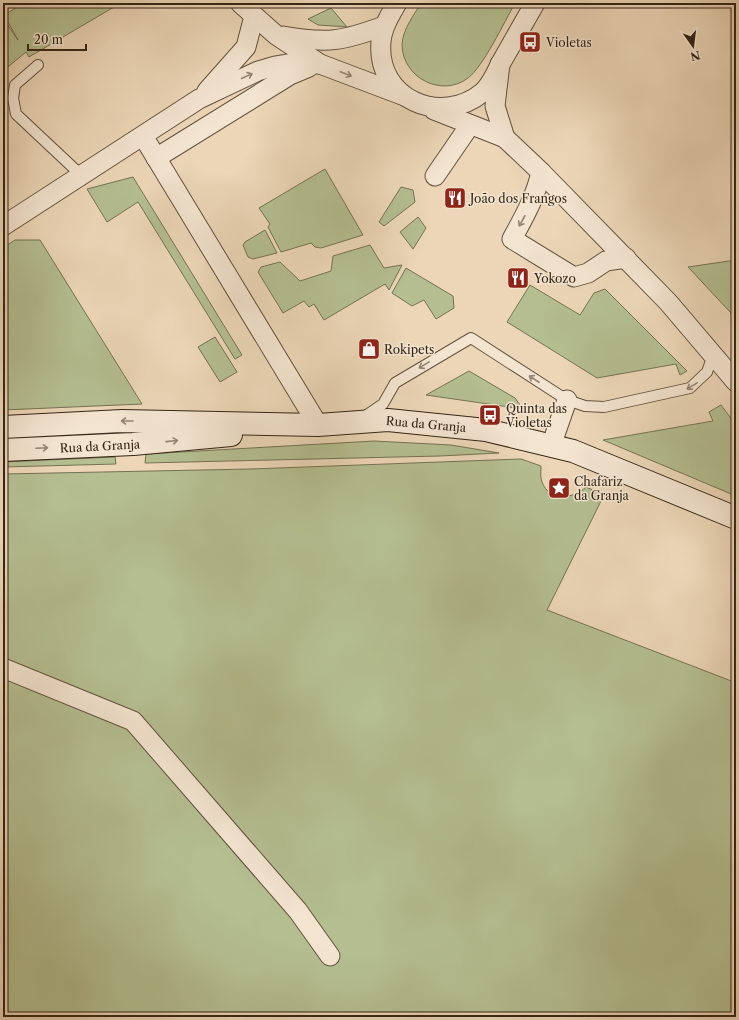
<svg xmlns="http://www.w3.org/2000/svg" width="739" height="1020" viewBox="0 0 739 1020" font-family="'Libre Caslon Text',serif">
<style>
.green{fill:#b4be91;stroke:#747253}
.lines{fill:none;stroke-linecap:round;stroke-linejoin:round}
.service-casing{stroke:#62513e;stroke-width:12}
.minor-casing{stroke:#62513e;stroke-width:21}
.secondary-casing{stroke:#342515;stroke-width:24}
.service{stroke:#f3e4d0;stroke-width:10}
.minor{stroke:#f3e4d0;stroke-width:19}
.secondary{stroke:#f3e4d0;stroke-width:22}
.oneway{stroke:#948472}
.labels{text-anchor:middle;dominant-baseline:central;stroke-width:3;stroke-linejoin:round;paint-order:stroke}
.poi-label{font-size:12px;fill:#342515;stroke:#f3e4d0;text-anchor:start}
.street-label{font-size:12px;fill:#342515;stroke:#f3e4d0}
</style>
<rect width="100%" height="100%" fill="#ecd6b7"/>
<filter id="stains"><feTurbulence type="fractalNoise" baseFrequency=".005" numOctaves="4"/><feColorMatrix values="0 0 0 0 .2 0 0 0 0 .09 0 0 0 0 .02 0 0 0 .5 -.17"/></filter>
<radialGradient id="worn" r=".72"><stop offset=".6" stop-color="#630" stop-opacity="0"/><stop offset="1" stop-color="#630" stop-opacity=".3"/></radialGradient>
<g class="green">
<path d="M24,3H111L114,7L29,57L26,52L3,71V18L18,40L4,15Z"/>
<path d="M421,3H515C505,21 483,67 468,78C442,98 402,78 402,44C403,29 414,15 421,3Z"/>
<path d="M331,8L347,27L318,25L308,19Z"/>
<path d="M325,169L363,235L321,248L315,247L311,243L281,252L268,227L270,224L259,208Z"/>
<path d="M133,177L242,355L235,359L138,202L107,222L87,189Z"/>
<path d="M401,187L413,190L415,202L384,226L379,222Z"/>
<path d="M418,217L426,228L413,249L400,232Z"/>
<path d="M265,230L277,253L253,259L248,257L243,245L245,242Z"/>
<path d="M15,240H40L142,404L3,410V248Z"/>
<path d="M370,245L384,268L402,265L389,290L385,284L324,320L314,304L309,307L304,301L283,313L258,272L261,267L280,262L300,281L331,271L333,256Z"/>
<path d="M736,260V343L731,313L688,267Z"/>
<path d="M406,268L453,296L454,308L436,319L424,300L412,306L392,293Z"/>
<path d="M530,285L580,315L594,293L605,289L687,371L680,375L676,364L597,378L507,322Z"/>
<path d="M215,337L237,372L220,382L198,347Z"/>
<path d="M469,371L515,398L523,409L426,395Z"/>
<path d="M721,405L736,425V496L603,440L713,421L709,412Z"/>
<path d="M374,441L451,445L499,453L440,456L145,463L146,454Z"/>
<path d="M115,457L116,464L3,467V462Z"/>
<path d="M521,459L541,466C541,471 540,477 542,482C549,502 574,499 586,487L604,495L547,610L734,682L736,678V1017H3V474L251,469Z"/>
</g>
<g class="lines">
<g class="service-casing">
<g id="service">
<path d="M38,65L15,85L13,98L16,114L81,175"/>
<path d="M364,417L383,404L395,383L471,338L567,400L585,406L604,407L690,388L707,372L713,355"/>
</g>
</g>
<g class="minor-casing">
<g id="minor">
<path d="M240,3L276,35L320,64L402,95"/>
<path d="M397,3C390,15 382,28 381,42C376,99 441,127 483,92C492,84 496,72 502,61C513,42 524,22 535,3"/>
<path d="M283,36C327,44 343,41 384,26"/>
<path d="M500,64L495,106L505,138L541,172L668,302L736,382"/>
<path d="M207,91L246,47L254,16"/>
<path d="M434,110L505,138"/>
<path d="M143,136L318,425"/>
<path d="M156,158L290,75L309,67"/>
<path d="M541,172C536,196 524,217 512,239L574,277L588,273L606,261L626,258"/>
<path d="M435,176L470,125"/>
<path d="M3,226L199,99L258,71L275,66L293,63L320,64"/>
<path d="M551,446L567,400"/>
<path d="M3,668L133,721L298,911L330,956"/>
</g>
</g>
<g class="secondary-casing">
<g id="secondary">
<path d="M3,427L122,421L318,425L388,420L486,430L573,451L736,518"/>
<path d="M3,450L133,444L231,435"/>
</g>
</g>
<use href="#service" class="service"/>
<use href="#minor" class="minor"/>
<use href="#secondary" class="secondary"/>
</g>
<defs><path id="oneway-shaft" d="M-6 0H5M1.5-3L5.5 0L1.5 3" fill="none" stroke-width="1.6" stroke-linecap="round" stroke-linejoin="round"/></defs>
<g class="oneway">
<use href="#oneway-shaft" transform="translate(346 74) rotate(21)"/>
<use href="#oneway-shaft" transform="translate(247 76) rotate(-25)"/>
<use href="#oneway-shaft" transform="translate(522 221) rotate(119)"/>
<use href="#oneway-shaft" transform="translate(424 365) rotate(149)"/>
<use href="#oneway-shaft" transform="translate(534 379) rotate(-147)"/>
<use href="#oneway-shaft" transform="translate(692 386) rotate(149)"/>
<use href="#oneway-shaft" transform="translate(127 421) rotate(-180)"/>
<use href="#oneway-shaft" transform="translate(172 441) rotate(-6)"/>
<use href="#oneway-shaft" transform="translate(42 448) rotate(-3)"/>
</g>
<defs>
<g id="bus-square" transform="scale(1.15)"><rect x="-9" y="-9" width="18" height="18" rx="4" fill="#8f2418" stroke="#f3e4d0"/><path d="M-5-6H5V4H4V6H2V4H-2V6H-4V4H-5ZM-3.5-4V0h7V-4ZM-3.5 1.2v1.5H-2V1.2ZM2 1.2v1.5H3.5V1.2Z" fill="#fff"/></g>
<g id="restaurant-square" transform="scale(1.15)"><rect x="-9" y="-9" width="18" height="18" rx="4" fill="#8f2418" stroke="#f3e4d0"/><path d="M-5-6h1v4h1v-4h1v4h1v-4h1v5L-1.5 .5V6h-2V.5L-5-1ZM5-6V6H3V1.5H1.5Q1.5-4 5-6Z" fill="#fff"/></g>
<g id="shop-square" transform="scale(1.15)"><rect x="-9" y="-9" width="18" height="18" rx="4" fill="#8f2418" stroke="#f3e4d0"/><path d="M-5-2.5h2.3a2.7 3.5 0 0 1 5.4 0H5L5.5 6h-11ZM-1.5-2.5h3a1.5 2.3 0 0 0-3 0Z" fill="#fff"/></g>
<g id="sight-square" transform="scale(1.15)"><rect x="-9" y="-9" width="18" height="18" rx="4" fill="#8f2418" stroke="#f3e4d0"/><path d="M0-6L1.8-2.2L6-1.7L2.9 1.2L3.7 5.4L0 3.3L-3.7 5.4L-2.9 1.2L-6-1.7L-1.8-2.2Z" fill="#fff"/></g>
</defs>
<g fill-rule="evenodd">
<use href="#bus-square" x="530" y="42"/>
<use href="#restaurant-square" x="455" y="198"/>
<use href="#restaurant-square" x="518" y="278"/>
<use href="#shop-square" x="369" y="349"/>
<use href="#bus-square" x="490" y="415"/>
<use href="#sight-square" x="559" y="488"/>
</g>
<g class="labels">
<g class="poi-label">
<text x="546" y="42">Violetas</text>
<text x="470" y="198">João dos Frangos</text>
<text x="534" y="278">Yokozo</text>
<text x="384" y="349">Rokipets</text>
<text x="506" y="408">Quinta das<tspan x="506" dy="14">Violetas</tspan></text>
<text x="574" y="481">Chafariz<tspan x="574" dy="14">da Granja</tspan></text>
</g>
<g class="street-label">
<text transform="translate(426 424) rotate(5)">Rua da Granja</text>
<text transform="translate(100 446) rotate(-3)">Rua da Granja</text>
</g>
</g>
<rect width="739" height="1020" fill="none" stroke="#ecd6b7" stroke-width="16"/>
<rect x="4" y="4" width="731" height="1012" fill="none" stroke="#342515" stroke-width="2"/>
<rect x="8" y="8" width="723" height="1004" fill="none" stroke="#342515"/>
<g transform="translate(693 46) rotate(166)" stroke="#f3e4d0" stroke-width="3" paint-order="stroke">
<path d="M0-3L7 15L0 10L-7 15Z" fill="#342515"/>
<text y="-6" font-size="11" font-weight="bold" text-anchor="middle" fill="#342515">N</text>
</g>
<path d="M28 44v6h58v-6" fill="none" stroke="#342515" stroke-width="2"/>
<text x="34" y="44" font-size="12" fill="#342515" stroke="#f3e4d0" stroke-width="3" paint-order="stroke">20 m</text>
<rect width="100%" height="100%" filter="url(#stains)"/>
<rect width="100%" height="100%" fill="url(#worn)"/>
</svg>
